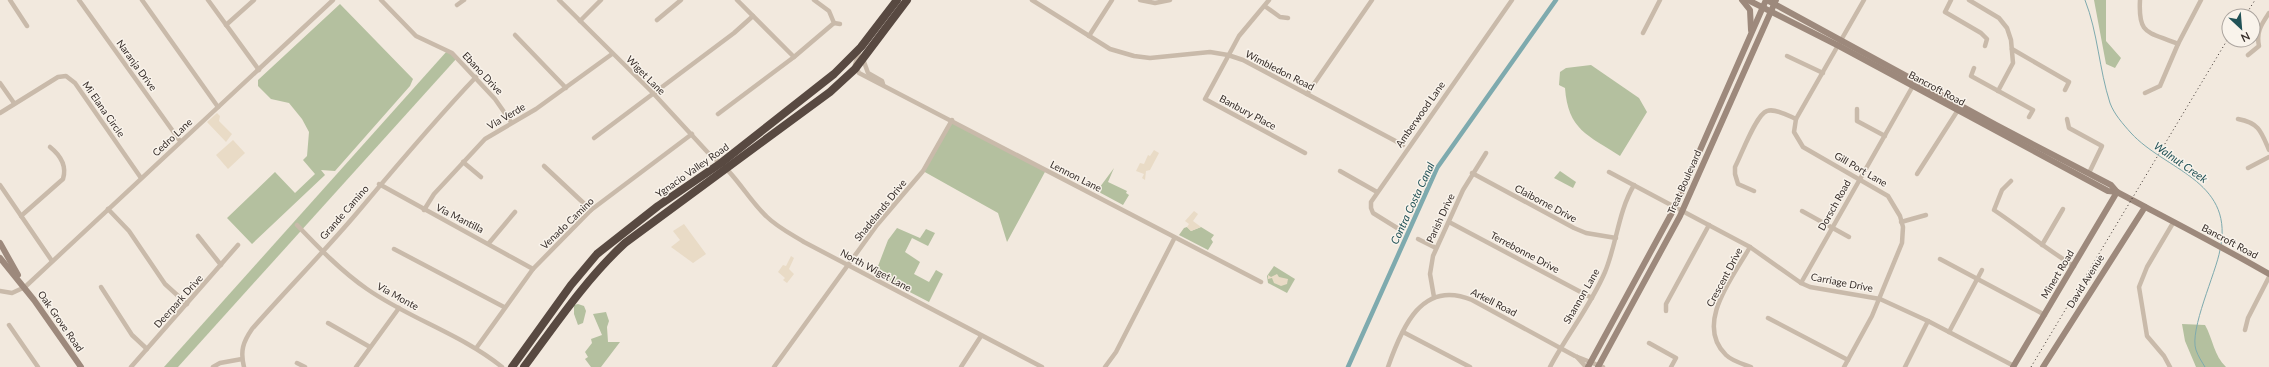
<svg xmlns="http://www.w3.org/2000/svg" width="2269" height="367" viewBox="0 0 2269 367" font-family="Lato,sans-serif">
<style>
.green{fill:#b4c09f}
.plaza{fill:#e9dbc6}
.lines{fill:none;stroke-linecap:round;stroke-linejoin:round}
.stream{stroke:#7eaaae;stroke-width:1}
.canal{stroke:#7eaaae;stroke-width:4.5}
.street{stroke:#c9baaa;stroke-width:4.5}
.secondary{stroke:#9d897c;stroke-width:6}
.highway{stroke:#584941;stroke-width:8}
.rail{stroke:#372e2a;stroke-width:1;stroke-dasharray:1 3;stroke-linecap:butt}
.labels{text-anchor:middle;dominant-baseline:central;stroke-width:3;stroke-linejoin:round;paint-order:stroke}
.street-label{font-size:10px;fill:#372e2a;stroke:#f9f3eb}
.water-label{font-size:11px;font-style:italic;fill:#215257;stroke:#f9f3eb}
</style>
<rect width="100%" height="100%" fill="#f2e9de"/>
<g class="green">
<path d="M2094,0H2106V41L2121,58L2115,68L2106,64Z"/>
<path d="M340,4L413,79L410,86L335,171L321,170L325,175L252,244L227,218L275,172L295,193L315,174L303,160L307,156L309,132L302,119L289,103L271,99L258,86V80Z"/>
<path d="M447,51L457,58L178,367H164Z"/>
<path d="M1591,65L1639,98L1647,112L1620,156C1588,135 1568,130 1565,88L1559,85L1560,72L1566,68Z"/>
<path d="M952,120L1046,170L1007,242L998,213L923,171Z"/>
<path d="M1114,168L1108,182L1127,191L1126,193L1129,195L1123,205L1097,191Z"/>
<path d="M1560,171L1576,182L1573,188L1554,178Z"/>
<path d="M1187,227L1191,231L1201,227L1214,235L1211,239L1213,242L1208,250L1179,235L1184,228Z"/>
<path d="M897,228L920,238L926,229L935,233L928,246L912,238L905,252L920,262L914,274L929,282L936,270L943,274L929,302L875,274L888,240Z"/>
<path d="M1274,266L1295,279L1287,293L1268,283L1267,276Z"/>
<path d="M578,304L584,306L586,311L583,323L578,325L574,314V305Z"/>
<path d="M606,312L609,321L607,327L608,342H620L601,367H591L585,359L588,357L585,352L592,343L591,339L602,335L593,314Z"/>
<path d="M2182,324L2205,325C2213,339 2214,356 2226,367H2196L2185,341Z"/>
</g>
<g class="plaza">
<path d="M217,113L220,116L219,121L232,134L226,142L207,122Z"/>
<path d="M233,140L245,153L228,169L216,155Z"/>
<path d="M1154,150L1159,153L1150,170L1146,171L1145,180L1142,178L1144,174L1136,171L1140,163L1144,164L1148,155L1150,156Z"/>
<path d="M1194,211L1198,214L1193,221L1201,227L1191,231L1187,227L1189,224L1185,221Z"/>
<path d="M684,224L706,254L693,263L671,247L680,240L673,231Z"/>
<path d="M791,256L794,258L789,269L794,274L787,283L783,280L785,278L778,272L783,265L786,266Z"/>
<path d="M1277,274L1279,277L1288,279L1287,284L1281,286L1274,283L1272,278L1268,279V275L1271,277Z"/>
</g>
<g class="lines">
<g class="stream">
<path d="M2085,0C2098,33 2099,69 2110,103C2114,114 2123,124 2131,133C2165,170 2232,180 2221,245"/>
<path d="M2205,367C2202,362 2198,356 2196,350C2189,330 2216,273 2220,250"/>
</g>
<path class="canal" d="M1348,367L1437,168L1556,0"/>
<g class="street">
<path d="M10,0L27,26"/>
<path d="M79,0L180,141"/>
<path d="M142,0L218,107"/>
<path d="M208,0L259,70"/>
<path d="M381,0L416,36L452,53L495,99L511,122"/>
<path d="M559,0L653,93L712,157C734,171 747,198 766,216C777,227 791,234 804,242L1042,367"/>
<path d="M737,0L794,57"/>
<path d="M1032,0L1110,49L1134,56L1150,58L1210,52L1228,55L1243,60L1403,145"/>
<path d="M1140,0L1155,3L1170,0"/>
<path d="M1269,0L1239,36L1205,99L1305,153"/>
<path d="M1951,0L1945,12L1981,33L1987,39L1985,46"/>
<path d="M1969,0L1999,18L2007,28L2011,40L2013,63L1998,91"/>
<path d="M2140,0C2138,36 2148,31 2178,44"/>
<path d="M457,5L464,0"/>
<path d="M1266,7L1280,17L1288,18"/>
<path d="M657,20L681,0"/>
<path d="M580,21L601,0"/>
<path d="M834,23L840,24"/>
<path d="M226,25L254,0"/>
<path d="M1643,33L1660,0"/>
<path d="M515,35L566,88"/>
<path d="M1089,36L1112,0"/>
<path d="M2012,49L2069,82L2065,90"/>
<path d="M859,52L855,65L859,73L1261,282"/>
<path d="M2248,55L2259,46C2256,32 2261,25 2269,13"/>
<path d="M1787,56L1823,73"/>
<path d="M863,59L868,73L882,81L883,84"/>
<path d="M1974,68L1971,76L2033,110L2029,117"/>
<path d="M0,83L14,103"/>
<path d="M2145,93L2160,86L2178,44L2201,0"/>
<path d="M1307,94L1372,0"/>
<path d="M1857,109V121L1885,136"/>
<path d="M0,113L58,77L66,76L75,83L141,178"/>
<path d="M718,114L794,57L834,23L829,11L814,0"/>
<path d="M2067,119L2069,128L2102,146L2089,173"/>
<path d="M2238,119C2259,123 2261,131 2269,150"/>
<path d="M594,138L734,33L753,16"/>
<path d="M463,162L481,177"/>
<path d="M544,166L591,210"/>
<path d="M2248,168L2269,157"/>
<path d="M1340,171L1377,192"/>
<path d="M1609,172L1750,247L1801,283L1810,287L1880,299L1928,321L2014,366"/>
<path d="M1472,173L1574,228L1586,233L1616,238"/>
<path d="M1917,174L1958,110"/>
<path d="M2011,181L2002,190L1994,210C2021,228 2046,249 2074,266"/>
<path d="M379,184L533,269"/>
<path d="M0,185L52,261"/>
<path d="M1754,191L1738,184L1735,174V167C1741,156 1756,114 1767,111C1775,108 1789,116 1796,119"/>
<path d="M108,209L129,231L165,284L187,304"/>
<path d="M424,210L434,194L485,139L536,109L612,54"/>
<path d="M1802,211L1849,237"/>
<path d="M21,216L63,179C67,166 60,155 50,147"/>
<path d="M1449,222L1592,298"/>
<path d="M1901,222L1926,215"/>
<path d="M297,225C318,247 341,271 367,289C410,319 461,334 502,367"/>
<path d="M1402,231L1373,213L1371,208V202L1512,0"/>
<path d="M198,236L221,265"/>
<path d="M1418,239L1436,248"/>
<path d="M489,243L515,212"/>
<path d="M2042,245L2063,209"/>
<path d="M1750,247C1733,277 1694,324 1726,355C1732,361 1743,364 1751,367"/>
<path d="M394,249L504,307"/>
<path d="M1940,259L2045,315"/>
<path d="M1801,283L1914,84"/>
<path d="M101,287L132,335L147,349"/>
<path d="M0,291L12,293L25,287L333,0"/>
<path d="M1434,297L1430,274L1433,256L1463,190L1486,153"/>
<path d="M1666,311V304L1709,225"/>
<path d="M1768,318L1848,360"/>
<path d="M328,323L370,347"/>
<path d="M9,325L38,367"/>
<path d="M2245,330L2248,318L2269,277"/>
<path d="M1403,332L1470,367"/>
<path d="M1949,332L1982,270"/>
<path d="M1649,343L1676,358L1671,367"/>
<path d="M477,347L533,269L591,210L692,134"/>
<path d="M1577,357L1586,367"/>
<path d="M297,363L305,367"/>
<path d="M131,367L238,245"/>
<path d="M213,367L220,363L242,359"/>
<path d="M244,367C240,351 243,342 252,329C288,288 327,249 362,207C399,163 436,119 476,77"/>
<path d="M356,367L399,308"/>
<path d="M774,367L877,225L923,171L952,120"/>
<path d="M961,367L981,336"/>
<path d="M1105,367L1116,352L1174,239"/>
<path d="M1388,367C1402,327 1422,279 1472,300L1575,356L1603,367"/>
<path d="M1550,367C1567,335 1591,305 1605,272C1617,243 1618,212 1634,185"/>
<path d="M1844,367L1872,316L1902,243L1903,227L1900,216L1888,196L1803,147L1794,132L1796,119L1864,0"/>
<path d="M1905,367L1928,321"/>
<path d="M2170,367L2164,356L2147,336L2139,287L2147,267L2173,223"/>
</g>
<g class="secondary">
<path d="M1742,0L1750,10L1751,30"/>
<path d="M1748,0L1839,46L2108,191L2117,192"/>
<path d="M1767,0L1996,125L2111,185L2117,192C2168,219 2219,245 2269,274"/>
<path d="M0,243L18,275"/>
<path d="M0,258L34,300L81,367"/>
<path d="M1588,367L1675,207L1766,0"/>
<path d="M1598,367L1680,216L1776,0"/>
<path d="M2013,367L2117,192"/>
<path d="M2043,367L2145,207"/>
</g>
<g class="highway">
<path d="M512,367L571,285L597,254L658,206L721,163L834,74L861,47L897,0"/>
<path d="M524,367C556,324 586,279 625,243L830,92L855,69L907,0"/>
</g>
<g class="rail">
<path d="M2245,16L2255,0"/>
<path d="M2031,367L2229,37"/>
</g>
</g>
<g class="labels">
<g class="street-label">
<text transform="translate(137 65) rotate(54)">Naranja Drive</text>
<text transform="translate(1280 70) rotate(27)">Wimbledon Road</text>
<text transform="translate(483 73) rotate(47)">Ebano Drive</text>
<text transform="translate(646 75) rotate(45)">Wiget Lane</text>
<text transform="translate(1937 88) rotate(28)">Bancroft Road</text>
<text transform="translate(104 109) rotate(55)">Mi Elana Circle</text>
<text transform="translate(1248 112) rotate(28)">Banbury Place</text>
<text transform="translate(1420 114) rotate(-55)">Amberwood Lane</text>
<text transform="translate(506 116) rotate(-30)">Via Verde</text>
<text transform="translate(172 137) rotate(-43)">Cedro Lane</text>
<text transform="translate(1861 169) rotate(30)">Gill Port Lane</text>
<text transform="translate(692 170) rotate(-35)">Ygnacio Valley Road</text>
<text transform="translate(1076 176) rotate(27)">Lennon Lane</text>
<text transform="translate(1684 182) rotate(-66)">Treat Boulevard</text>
<text transform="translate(1546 203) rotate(28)">Claiborne Drive</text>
<text transform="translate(1834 205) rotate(-61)">Dorsch Road</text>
<text transform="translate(880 210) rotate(-51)">Shadelands Drive</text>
<text transform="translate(344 212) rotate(-49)">Grande Camino</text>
<text transform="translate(460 218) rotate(27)">Via Mantilla</text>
<text transform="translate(1440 218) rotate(-65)">Parish Drive</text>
<text transform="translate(567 223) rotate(-44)">Venado Camino</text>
<text transform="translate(2230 241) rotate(28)">Bancroft Road</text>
<text transform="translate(1525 252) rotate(28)">Terrebonne Drive</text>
<text transform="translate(876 270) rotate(28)">North Wiget Lane</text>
<text transform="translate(2057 274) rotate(-59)">Minert Road</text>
<text transform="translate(1724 277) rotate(-62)">Crescent Drive</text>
<text transform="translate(2085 281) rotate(-58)">David Avenue</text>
<text transform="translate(1842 282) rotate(11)">Carriage Drive</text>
<text transform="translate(398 296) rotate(29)">Via Monte</text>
<text transform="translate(1581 296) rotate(-60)">Shannon Lane</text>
<text transform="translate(178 301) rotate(-48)">Deerpark Drive</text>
<text transform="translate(1494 302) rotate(27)">Arkell Road</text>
<text transform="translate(61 321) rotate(55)">Oak Grove Road</text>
</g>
<g class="water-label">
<text transform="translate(2181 162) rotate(35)">Walnut Creek</text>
<text transform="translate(1412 203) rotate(-65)">Contra Costa Canal</text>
</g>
</g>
<g transform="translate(2241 28) rotate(154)"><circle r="19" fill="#f9f3eb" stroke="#aba49e"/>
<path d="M0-3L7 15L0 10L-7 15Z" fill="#215257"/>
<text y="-6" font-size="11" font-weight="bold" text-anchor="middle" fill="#372e2a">N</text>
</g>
</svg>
